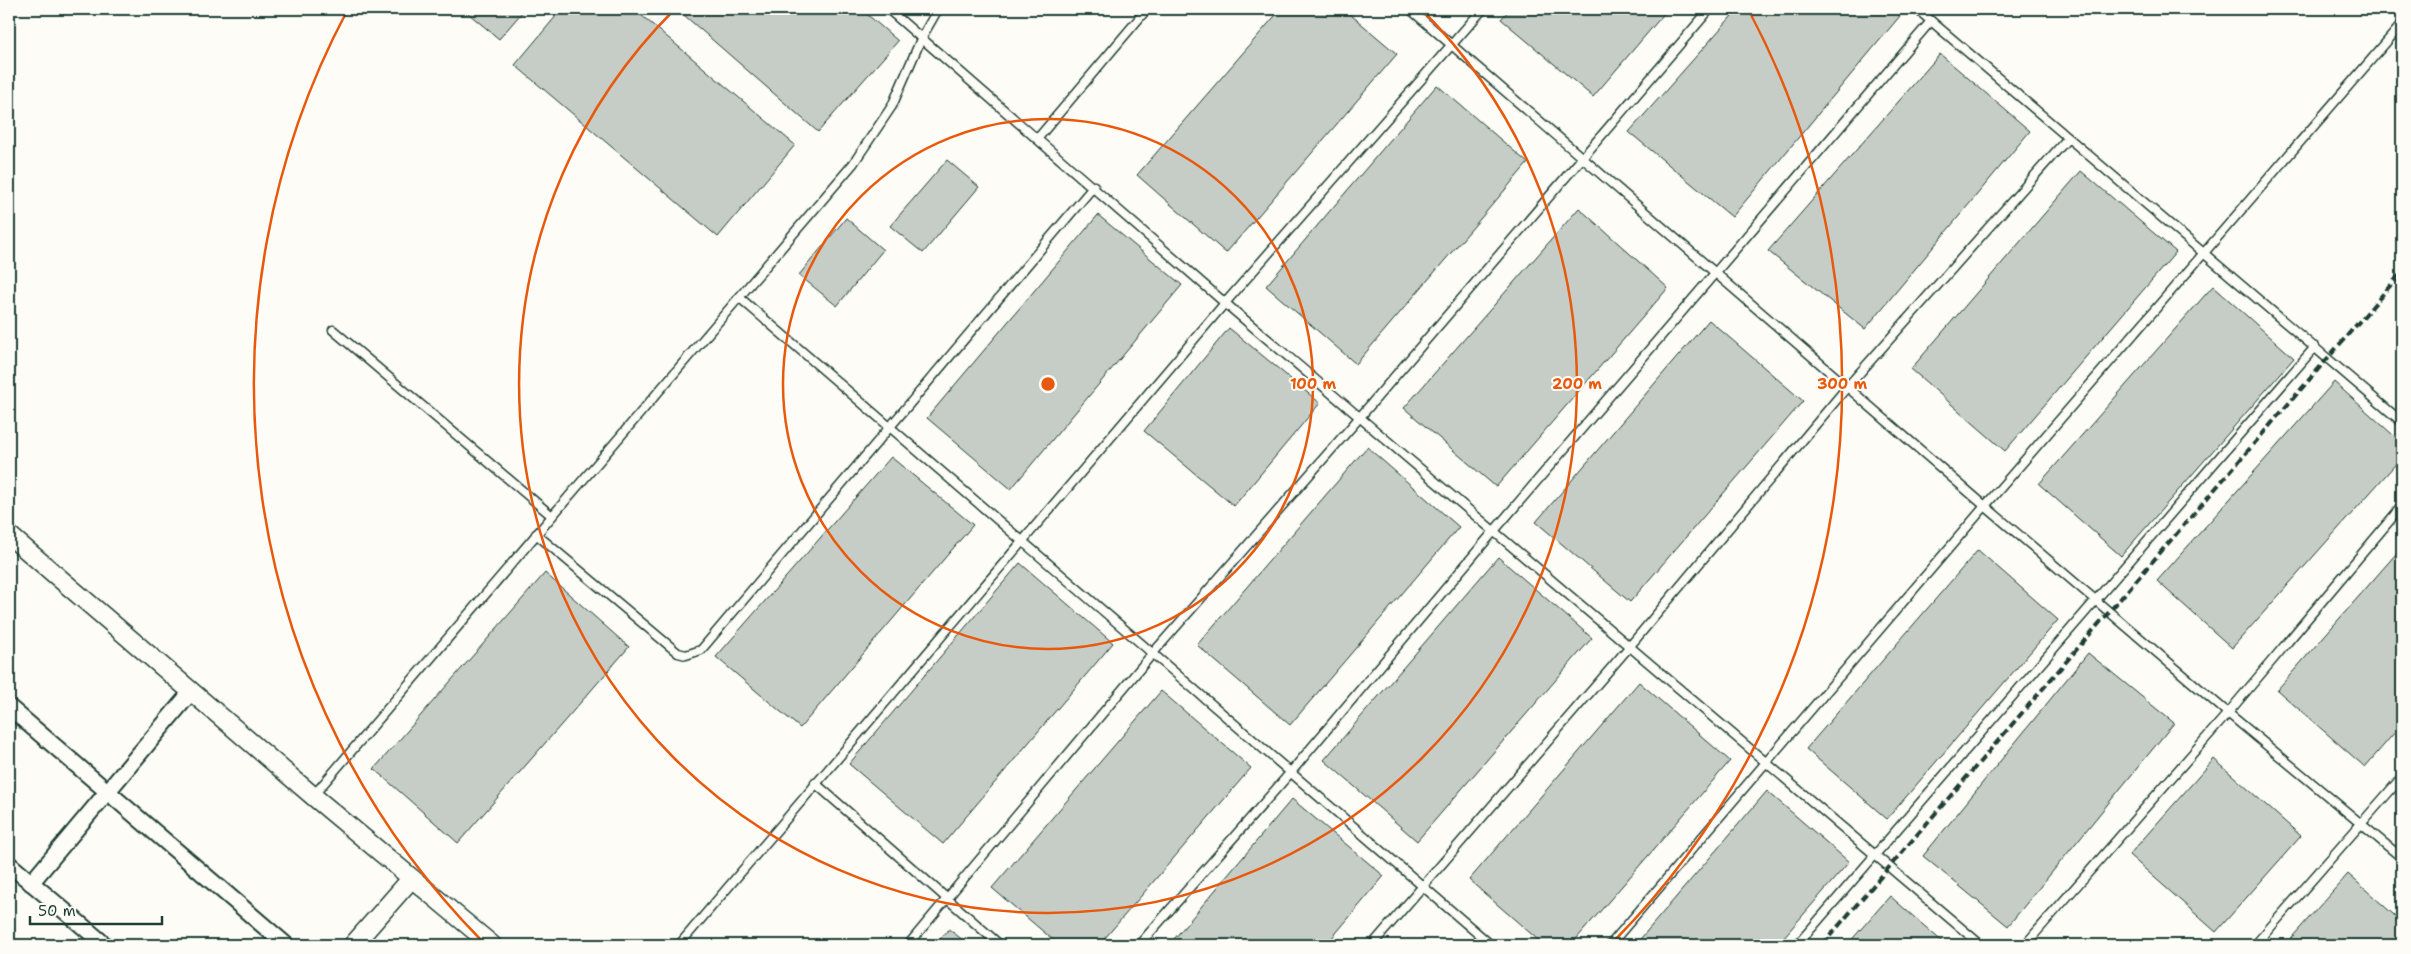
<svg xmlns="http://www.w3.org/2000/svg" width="2411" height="954" viewBox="0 0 2411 954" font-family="'Shantell Sans',sans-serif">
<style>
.building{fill:#c6cdc7;stroke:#1f3d34}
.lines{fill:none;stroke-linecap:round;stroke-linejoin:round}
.service-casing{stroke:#1f3d34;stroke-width:11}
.minor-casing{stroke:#1f3d34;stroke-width:19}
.tertiary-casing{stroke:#1f3d34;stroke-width:21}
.service{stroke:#fdfcf7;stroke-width:8}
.minor{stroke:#fdfcf7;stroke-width:15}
.tertiary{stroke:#fdfcf7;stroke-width:18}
.rail{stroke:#1f3d34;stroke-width:4;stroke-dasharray:8 4;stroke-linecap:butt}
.ring{fill:none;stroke:#e8590c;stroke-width:2.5}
.centre{fill:#e8590c;stroke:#fdfcf7;stroke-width:2.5}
.ring-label{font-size:15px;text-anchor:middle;font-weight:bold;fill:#e8590c;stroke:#fdfcf7;stroke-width:4;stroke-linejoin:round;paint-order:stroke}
</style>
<rect width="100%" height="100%" fill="#fdfcf7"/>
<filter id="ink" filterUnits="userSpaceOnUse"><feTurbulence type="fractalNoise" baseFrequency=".02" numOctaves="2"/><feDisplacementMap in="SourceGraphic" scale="10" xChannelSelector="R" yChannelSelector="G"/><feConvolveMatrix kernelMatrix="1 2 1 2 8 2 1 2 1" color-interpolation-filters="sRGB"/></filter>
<g filter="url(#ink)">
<g class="building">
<path d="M463,9H525L499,39Z"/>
<path d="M562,9H634L795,145L718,237L515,65Z"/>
<path d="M677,9H861L898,41L818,132Z"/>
<path d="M1281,9H1344L1397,54L1226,253L1137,175Z"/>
<path d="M1510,9H1668L1593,97L1501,19Z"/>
<path d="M1738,9H1890L1900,16L1732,217L1629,132Z"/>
<path d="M1940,54L2030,131L1865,329L1768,251Z"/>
<path d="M1437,85L1528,163L1356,364L1266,286Z"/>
<path d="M947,160L979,187L923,253L890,226Z"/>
<path d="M2081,171L2176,252L2005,451L1911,369Z"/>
<path d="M1579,208L1668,288L1496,487L1404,408Z"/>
<path d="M1098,215L1182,285L1011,489L927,418Z"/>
<path d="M846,218L883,250L837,306L799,275Z"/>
<path d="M2213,286L2294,358L2121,556L2039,484Z"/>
<path d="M1709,320L1803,401L1630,602L1536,522Z"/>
<path d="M1229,328L1320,403L1234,506L1144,431Z"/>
<path d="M2334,382L2402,443V457L2232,648L2157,581Z"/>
<path d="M1367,447L1459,527L1290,725L1197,645Z"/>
<path d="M891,457L973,525L800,728L716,657Z"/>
<path d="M2402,547V724L2365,767L2277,690Z"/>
<path d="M1978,550L2058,620L1887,819L1806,749Z"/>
<path d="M1498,557L1592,638L1417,841L1324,760Z"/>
<path d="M1020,563L1113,643L943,844L849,764Z"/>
<path d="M545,573L629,647L458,843L374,769Z"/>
<path d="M2088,653L2174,723L2008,926L1923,856Z"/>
<path d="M1639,682L1730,761L1571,945H1544L1469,880Z"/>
<path d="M1161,691L1251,768L1099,945H1059L992,888Z"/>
<path d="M2214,759L2301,836L2216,932L2129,855Z"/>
<path d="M1767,791L1849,862L1777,945H1635Z"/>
<path d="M1292,799L1384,876L1326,945H1169Z"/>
<path d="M2348,874L2402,922V945H2285Z"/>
<path d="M1890,896L1946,945H1847Z"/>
<path d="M949,929L969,945H935Z"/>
</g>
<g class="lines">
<g class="service-casing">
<g id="service">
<path d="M888,9L1225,303L1981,945"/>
<path d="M1410,9L1985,506L2228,713L2402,858"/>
<path d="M1917,9L2402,422"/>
<path d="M1038,138L1147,9"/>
<path d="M740,298L1491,945"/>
<path d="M333,330L552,516"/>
<path d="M536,534L678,653L686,655L701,650L1094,186"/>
<path d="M815,783L1000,945"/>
<path d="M313,796L853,164L892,106L922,37L938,9"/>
<path d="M679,945L1225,303L1483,9"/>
<path d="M908,945L1153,653L1360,417L1710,9"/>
<path d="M1139,945L1291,772L1494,531L1931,21"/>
<path d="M1372,945L1630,646L1848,386L2068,138"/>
<path d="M1610,945L1985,506L2402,24"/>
<path d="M1797,945L2315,347"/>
<path d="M2025,945L2228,713L2402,506"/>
<path d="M2255,945L2402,777"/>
</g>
</g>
<g class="minor-casing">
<g id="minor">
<path d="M9,707L286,945"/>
<path d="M9,864L105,945"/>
<path d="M31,883L191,692"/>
</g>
</g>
<g class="tertiary-casing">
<g id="tertiary">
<path d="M9,535L313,796L492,945"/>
<path d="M353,945L411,879"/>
</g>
</g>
<use href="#service" class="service"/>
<use href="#minor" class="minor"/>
<use href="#tertiary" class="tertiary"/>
<path class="rail" d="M1822,945L2402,272"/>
</g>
</g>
<g class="ring">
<circle cx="1048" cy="384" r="265"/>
<path d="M1422 10A529 529 0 1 1 674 10"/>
<path d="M482 941A794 794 0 0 1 347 11M1749 11A794 794 0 0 1 1614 941"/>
</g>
<circle cx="1048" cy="384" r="8" class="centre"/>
<g class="ring-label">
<text x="1313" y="389">100 m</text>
<text x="1577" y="389">200 m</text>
<text x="1842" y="389">300 m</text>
</g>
<rect width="2411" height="954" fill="none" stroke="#fdfcf7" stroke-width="30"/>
<rect x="15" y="15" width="2381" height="924" fill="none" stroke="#1f3d34" stroke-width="2" filter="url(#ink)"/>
<path d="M30 916v8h132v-8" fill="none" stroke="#1f3d34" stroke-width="2.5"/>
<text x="38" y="916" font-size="15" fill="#1f3d34" stroke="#fdfcf7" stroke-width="4" paint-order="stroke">50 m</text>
</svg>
